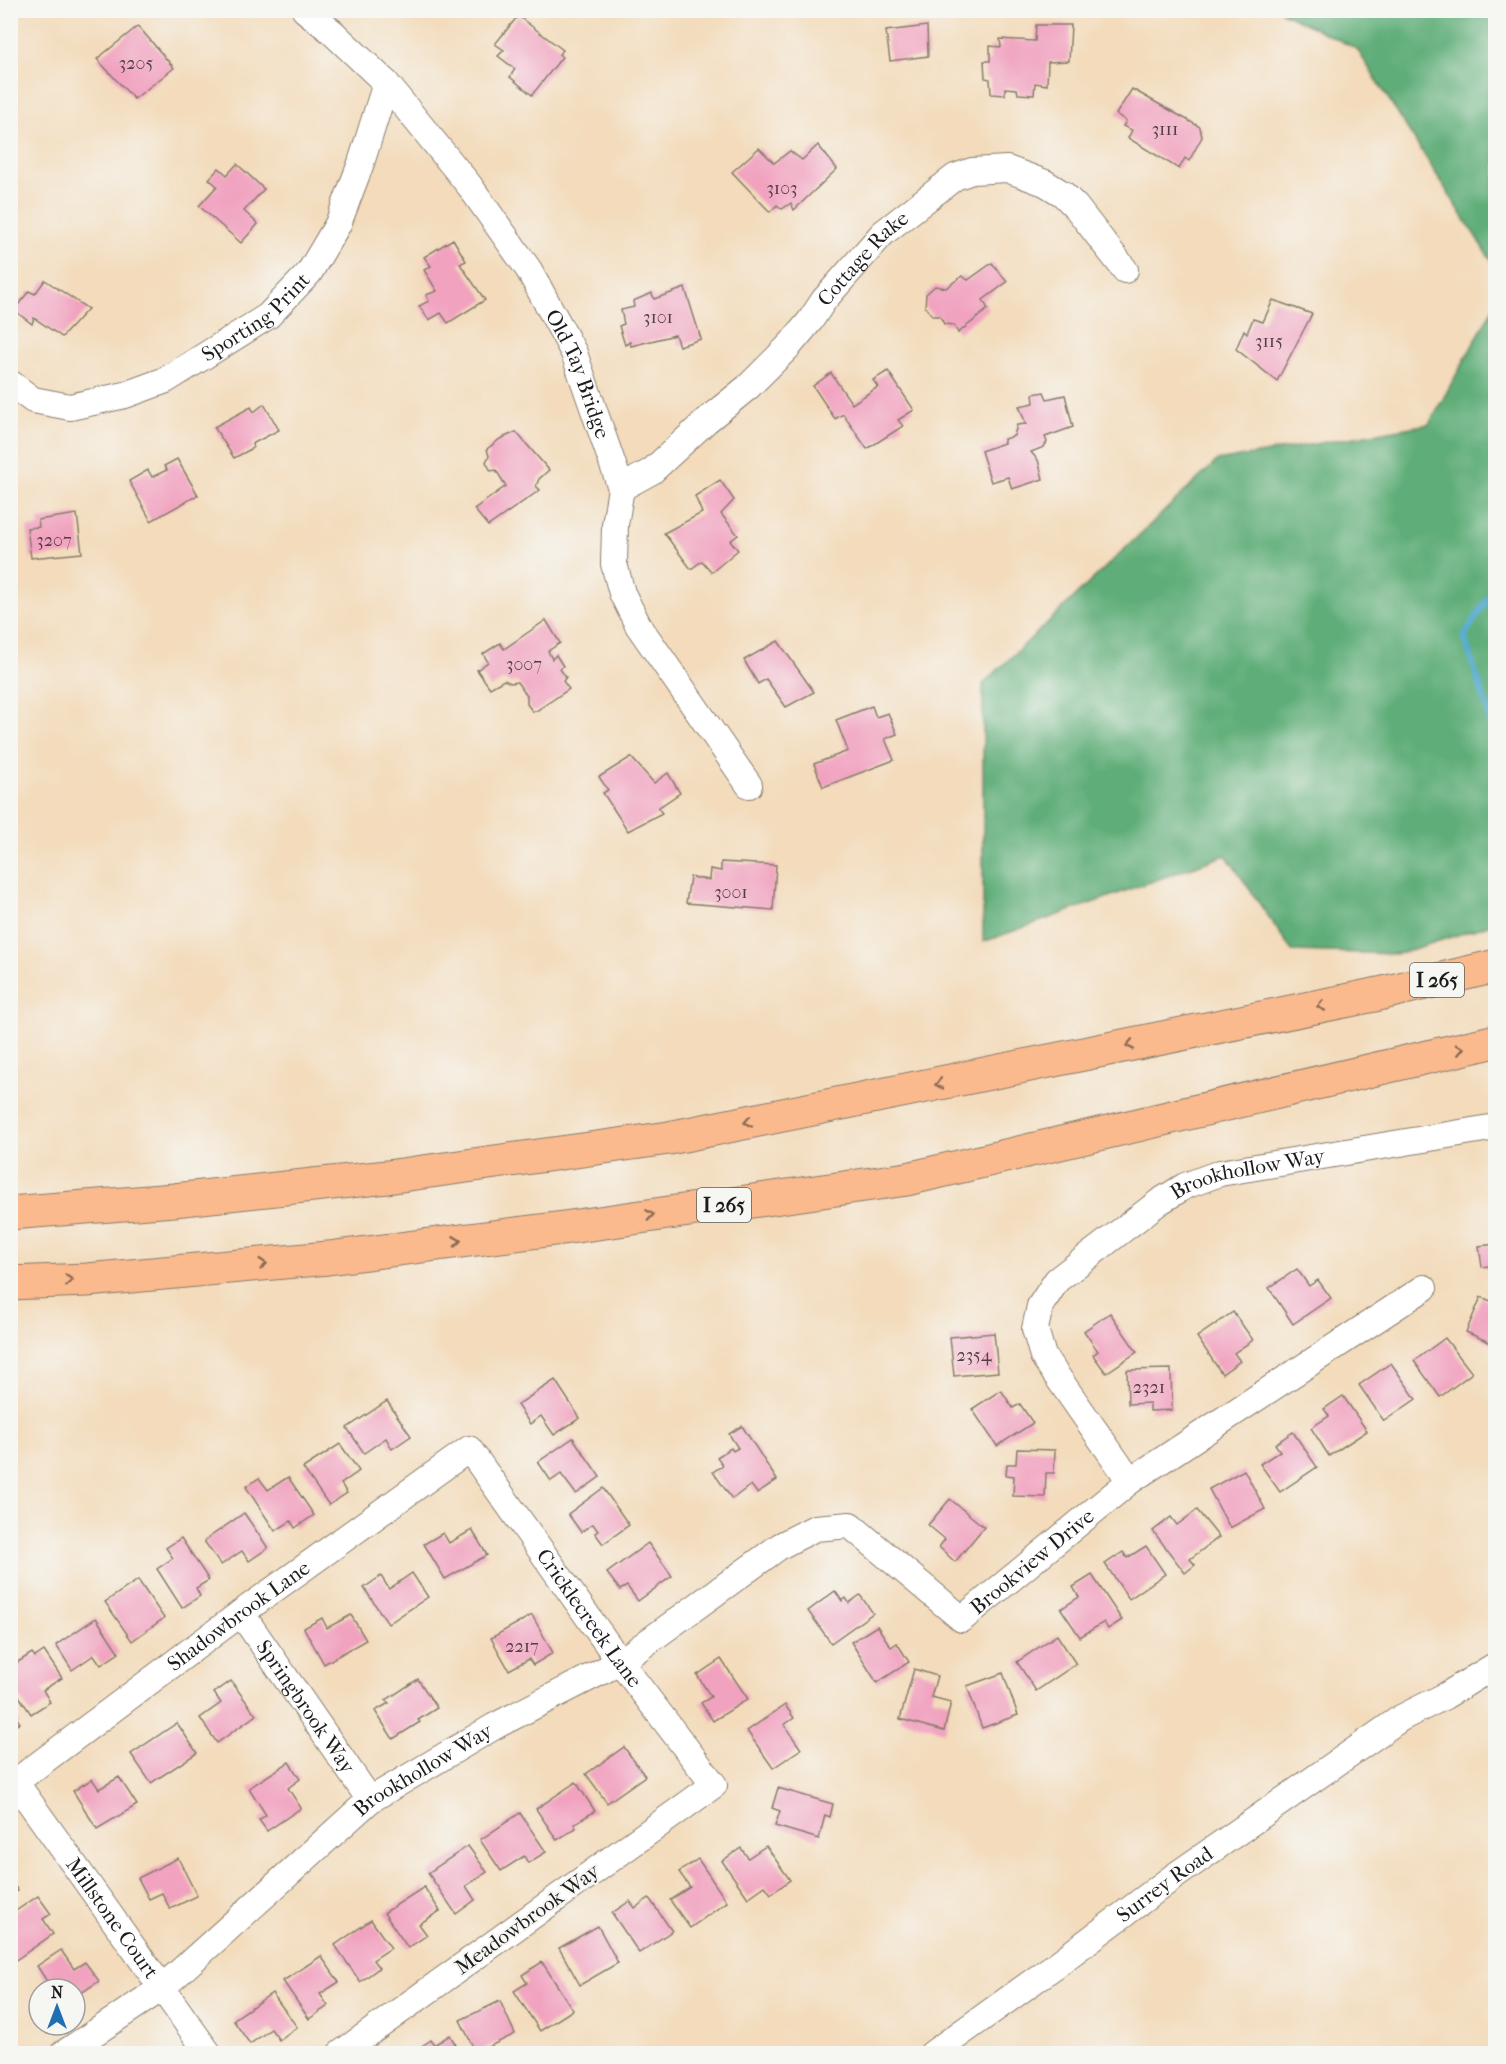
<svg xmlns="http://www.w3.org/2000/svg" width="1506" height="2064" viewBox="0 0 1506 2064" font-family="'IM FELL French Canon',serif">
<style>
.forest{fill:#5fad78;stroke:#3e644a;stroke-width:1.5}
.lines{fill:none;stroke-linecap:round;stroke-linejoin:round}
.stream{stroke:#55abd2;stroke-width:6}
.building{fill:#f1a2bf}
.minor-casing{stroke:#887c6c;stroke-width:28}
.highway-casing{stroke:#887c6c;stroke-width:35}
.minor{stroke:#fff;stroke-width:26}
.highway{stroke:#fbba8d;stroke-width:33}
.oneway{stroke:#8c6b54}
.labels{text-anchor:middle;dominant-baseline:central;stroke-width:4.5;stroke-linejoin:round;paint-order:stroke}
.number-label{font-size:18px;fill:#513e45}
.shield{fill:#f6f6f2;stroke:#5d5d5c;stroke-width:1.5}
.shield-label{font-size:20px;font-weight:bold;fill:#1c1c1c}
.street-label{font-size:21px;fill:#1c1c1c;stroke:#f6f6f2}
</style>
<rect width="100%" height="100%" fill="#f6f6f2"/>
<filter id="ink" filterUnits="userSpaceOnUse"><feTurbulence type="fractalNoise" baseFrequency=".0167" numOctaves="2"/><feDisplacementMap in="SourceGraphic" scale="12" xChannelSelector="R" yChannelSelector="G"/><feConvolveMatrix kernelMatrix="1 2 1 2 8 2 1 2 1" color-interpolation-filters="sRGB"/></filter>
<filter id="wash" filterUnits="userSpaceOnUse"><feTurbulence type="fractalNoise" baseFrequency=".008" numOctaves="4" result="noise"/><feDisplacementMap in="SourceGraphic" scale="24" xChannelSelector="R" yChannelSelector="G"/><feGaussianBlur stdDeviation="1.35" result="paint"/><feColorMatrix in="noise" values="0 0 0 0 0 0 0 0 0 0 0 0 0 0 0 0 0 1.4 0 .05"/><feComposite in="paint" operator="in"/></filter>
<g filter="url(#wash)">
<rect width="100%" height="100%" fill="#f3dbbb"/>
<g class="forest">
<path d="M1280,11H1495V267L1357,49Z"/>
<path d="M1495,305V923L1398,954L1292,951L1226,855L983,942V684L1217,461L1429,424Z"/>
</g>
<g class="lines">
<path class="stream" d="M1496,585L1464,636L1488,711L1496,763"/>
</g>
<g id="blocks">
<g class="building">
<path d="M518,16L563,50L559,54L562,57L532,95L510,77L515,69L498,56L504,50L495,44Z"/>
<path d="M1036,25H1071L1069,61L1048,62L1047,85L1035,83L1034,95L1018,94L1017,89L1005,88V95L991,94L990,79L985,78L984,61H990V46L1001,47L1000,39L1035,41Z"/>
<path d="M138,26L174,68L134,99L97,59Z"/>
<path d="M927,26L928,56L890,61L886,31Z"/>
<path d="M1132,89L1200,127L1202,137L1189,161L1185,158L1179,169L1128,138L1132,130L1123,126L1126,121L1116,114Z"/>
<path d="M818,145L837,169L794,210L791,203L782,209L777,205L770,212L732,172L759,148L774,163L790,151L802,160Z"/>
<path d="M237,164L264,189L244,211L258,224L241,243L199,206L217,186L209,179L219,168L227,175Z"/>
<path d="M10,211L17,221L10,225Z"/>
<path d="M453,239L466,261L460,264L485,300L448,323L441,313L429,320L419,306L429,301L426,295L437,291L424,270L431,266L424,257Z"/>
<path d="M992,263L1007,282L983,300L988,309L958,333L954,325L944,324L940,316H933L925,307L926,294L935,286L946,288L962,276L968,280Z"/>
<path d="M45,280L88,309L62,337L34,318L32,324L14,310L29,291L35,294Z"/>
<path d="M685,288L701,339L679,346L675,335L631,346L630,342L625,345L619,326L624,324L621,310L634,307L633,301L652,293L654,299Z"/>
<path d="M1273,300L1312,314L1277,381L1236,349L1244,330L1247,333L1253,319L1263,322Z"/>
<path d="M888,371L914,410L898,420L903,426L867,449L843,414L835,419L813,386L831,373L852,404L878,387L873,380Z"/>
<path d="M1044,392L1047,399L1065,395L1073,427L1045,437L1047,442L1044,447L1031,452L1038,460L1043,479L1012,489L1008,477L991,482L981,451L1004,443V439L1014,436L1017,425L1026,424L1019,406L1034,403L1033,394Z"/>
<path d="M264,404L279,430L252,444L253,448L234,458L214,427L251,407L254,412Z"/>
<path d="M516,432L549,470L539,479L536,486L540,490L488,526L474,509L506,486L496,470L491,471L486,462L489,456L487,449L500,439Z"/>
<path d="M177,459L198,495L151,521L129,481L148,470L152,477L167,470L164,466Z"/>
<path d="M720,480L734,500L721,514L738,535L730,541L738,550L712,572L702,561L691,569L664,533L702,513L695,496Z"/>
<path d="M77,514L82,553L31,558L27,528L39,527L38,520Z"/>
<path d="M546,620L560,643L548,651L552,659L556,655L563,666L560,669L566,677L563,681L569,689L536,711H532L527,704V696L517,682L511,683L504,680L490,688L477,670L488,662L483,654L500,643L504,649Z"/>
<path d="M778,641L814,692L786,707L766,679L758,684L744,660Z"/>
<path d="M872,706L876,717L888,713L897,734L885,739L894,760L823,787L814,764L848,751L836,720Z"/>
<path d="M631,757L654,783L668,773L680,793L658,808L662,813L628,831L603,793L608,790L599,777Z"/>
<path d="M721,862L776,865L773,910L686,903L690,877L709,880L710,869L721,871Z"/>
<path d="M1496,1244V1288L1493,1289L1489,1266L1482,1267L1479,1246Z"/>
<path d="M1297,1269L1309,1286L1318,1280L1331,1298L1293,1324L1269,1288Z"/>
<path d="M1481,1297L1496,1303V1345L1466,1332Z"/>
<path d="M1233,1312L1253,1340L1234,1353L1240,1361L1222,1374L1197,1337Z"/>
<path d="M1110,1313L1137,1352L1106,1373L1093,1355L1098,1351L1084,1331Z"/>
<path d="M994,1333L998,1372L954,1376L950,1337Z"/>
<path d="M1445,1338L1472,1373L1440,1397L1414,1361Z"/>
<path d="M1391,1363L1416,1399L1384,1421L1359,1385Z"/>
<path d="M1171,1369L1172,1410L1150,1411V1403L1128,1404L1127,1370Z"/>
<path d="M555,1380L580,1418L554,1435L541,1416L530,1424L517,1405Z"/>
<path d="M1001,1390L1013,1408L1020,1404L1033,1423L997,1446L972,1409Z"/>
<path d="M1343,1396L1367,1431L1329,1456L1311,1428L1329,1416L1324,1409Z"/>
<path d="M387,1401L411,1436L392,1449L386,1438L364,1453L347,1428Z"/>
<path d="M742,1426L777,1480L757,1493L751,1485L732,1499L713,1472L723,1465L717,1457L731,1448L733,1451L738,1448L729,1434Z"/>
<path d="M1293,1432L1317,1467L1280,1492L1260,1464L1280,1451L1275,1444Z"/>
<path d="M573,1438L600,1477L576,1494L561,1474L551,1481L538,1462Z"/>
<path d="M340,1444L359,1471L341,1484L347,1493L329,1505L303,1468Z"/>
<path d="M1017,1449L1055,1450L1054,1473H1046L1045,1497L1013,1496L1014,1476L1006,1475L1007,1464H1016Z"/>
<path d="M1244,1470L1265,1509L1230,1528L1209,1489Z"/>
<path d="M288,1477L314,1515L295,1528L291,1521L275,1531L246,1487L259,1478L268,1490Z"/>
<path d="M603,1488L629,1525L603,1544L595,1533L598,1531L593,1524L581,1532L568,1514Z"/>
<path d="M950,1499L984,1527L955,1562L939,1547L945,1539L928,1525Z"/>
<path d="M1197,1510L1219,1537L1190,1559L1195,1565L1185,1573L1153,1531L1171,1517L1177,1525Z"/>
<path d="M244,1513L268,1548L249,1561L242,1551L221,1565L204,1541Z"/>
<path d="M472,1530L487,1555L445,1579L424,1544L443,1533L449,1543Z"/>
<path d="M181,1538L209,1580L196,1588L200,1596L182,1608L157,1569L173,1558L166,1548Z"/>
<path d="M648,1543L672,1576L638,1601L627,1586L620,1590L607,1573Z"/>
<path d="M1146,1546L1165,1574L1129,1599L1105,1564L1123,1552L1127,1558Z"/>
<path d="M412,1573L428,1597L388,1624L364,1588L381,1576L389,1589Z"/>
<path d="M1092,1575L1122,1620L1108,1629L1104,1622L1080,1637L1061,1609L1079,1597L1073,1587Z"/>
<path d="M138,1580L164,1618L132,1641L105,1602Z"/>
<path d="M835,1591L842,1601L846,1598L849,1603L860,1595L873,1613L831,1643L808,1611Z"/>
<path d="M351,1615L366,1640L324,1664L304,1628L322,1618L327,1628Z"/>
<path d="M532,1615L553,1653L533,1665L529,1659L509,1670L491,1638Z"/>
<path d="M96,1618L119,1653L101,1665L94,1655L72,1670L56,1645Z"/>
<path d="M877,1626L891,1647L897,1643L909,1662L877,1683L851,1642Z"/>
<path d="M1057,1635L1076,1664L1036,1691L1017,1662Z"/>
<path d="M44,1651L62,1678L43,1690L50,1702L31,1714L10,1683V1667L32,1653L35,1657Z"/>
<path d="M721,1659L748,1699L713,1721L701,1703L711,1697L697,1675Z"/>
<path d="M914,1669L937,1676L931,1697L951,1702L944,1731L900,1719Z"/>
<path d="M1003,1673L1018,1715L982,1728L967,1686Z"/>
<path d="M418,1679L437,1708L418,1720L420,1722L393,1739L375,1711L389,1703L386,1700Z"/>
<path d="M231,1681L256,1715L217,1743L200,1718L221,1703L214,1693Z"/>
<path d="M785,1705L794,1718L784,1725L801,1749L773,1768L747,1731Z"/>
<path d="M10,1708L20,1723L10,1729Z"/>
<path d="M177,1723L197,1753L151,1783L131,1754Z"/>
<path d="M624,1747L645,1776L607,1803L586,1774Z"/>
<path d="M289,1762L300,1779L288,1788L301,1808L267,1831L259,1820L266,1815L249,1788Z"/>
<path d="M119,1777L137,1805L97,1829L73,1791L92,1779L99,1789Z"/>
<path d="M576,1782L595,1811L574,1824L576,1828L557,1840L536,1809Z"/>
<path d="M778,1788L833,1804L830,1817L825,1815L819,1839L775,1826L780,1811L772,1808Z"/>
<path d="M520,1813L546,1852L528,1863L524,1856L501,1871L480,1840Z"/>
<path d="M468,1846L487,1872L466,1886L475,1900L456,1914L428,1873Z"/>
<path d="M766,1846L790,1880L771,1894L765,1886L748,1898L722,1861L741,1848L748,1858Z"/>
<path d="M178,1858L197,1896L170,1909L162,1893L149,1899L138,1878Z"/>
<path d="M698,1859L727,1902L690,1928L670,1900L690,1887L679,1872Z"/>
<path d="M10,1879L18,1891L10,1895Z"/>
<path d="M424,1887L440,1911L419,1924L427,1935L408,1948L384,1913Z"/>
<path d="M38,1896L51,1914L43,1919L53,1934L10,1964V1915Z"/>
<path d="M649,1898L672,1931L639,1953L612,1913L630,1901L635,1908Z"/>
<path d="M371,1920L391,1948L373,1960L379,1968L360,1982L335,1945Z"/>
<path d="M598,1926L618,1963L580,1985L559,1948Z"/>
<path d="M61,1950L74,1969L85,1962L99,1981L75,1997V1989H52L37,1966Z"/>
<path d="M321,1956L339,1982L320,1994L328,2006L309,2019L283,1981Z"/>
<path d="M542,1962L573,2010L540,2031L514,1991L527,1983L522,1975Z"/>
<path d="M272,1993L297,2027L279,2040L271,2029L250,2044L233,2020Z"/>
<path d="M500,2001L515,2034L476,2053L460,2020Z"/>
<path d="M450,2035L461,2054H410L431,2040L434,2045Z"/>
</g>
</g>
</g>
<g filter="url(#ink)">
<use href="#blocks" fill-opacity="0" stroke="#887c6c" stroke-width="1.5"/>
<g class="lines">
<g class="minor-casing">
<g id="minor">
<path id="s1" d="M305,10L331,31L386,83L469,185L529,270L574,353L621,488L615,525L614,564L622,593L638,625L749,785"/>
<path id="s2" d="M10,383L33,400L70,407L125,395L166,380L268,316L309,273L338,224L361,163L386,83"/>
<path id="s3" d="M621,488L652,471L706,421L748,387L789,346L810,321L824,300L883,233L955,177L972,171L1007,169L1045,183L1063,194L1076,207L1125,270"/>
<path id="s4" d="M1130,1481L1043,1356L1035,1329L1040,1306L1057,1280L1159,1202L1185,1186L1220,1173L1496,1127"/>
<path id="s5" d="M241,1613L370,1800"/>
<path id="s6" d="M16,1783L209,2054"/>
<path id="s7" d="M10,1786L241,1613L469,1449L620,1662L714,1785L340,2054"/>
<path id="s8" d="M63,2054L162,1988L370,1800L495,1726L620,1662L780,1546L815,1528L850,1525L962,1619L1130,1481L1424,1288"/>
<path id="s9" d="M932,2054L1060,1962L1172,1878L1401,1718L1445,1696L1496,1665"/>
</g>
</g>
<g class="highway-casing">
<g id="highway">
<path d="M10,1213L174,1200L387,1177L669,1138L1379,994L1496,966"/>
<path d="M10,1283L87,1280L328,1258L563,1228L907,1179L1496,1041"/>
</g>
</g>
<use href="#minor" class="minor"/>
<use href="#highway" class="highway"/>
</g>
<defs><path id="oneway-chevron" d="M-2-3.5L2.5 0L-2 3.5" fill="none" stroke-width="1.6" stroke-linecap="round" stroke-linejoin="round" transform="scale(1.5)"/></defs>
<g class="oneway">
<use href="#oneway-chevron" transform="translate(1321 1006) rotate(169)"/>
<use href="#oneway-chevron" transform="translate(1130 1045) rotate(169)"/>
<use href="#oneway-chevron" transform="translate(1460 1049) rotate(-13)"/>
<use href="#oneway-chevron" transform="translate(939 1084) rotate(169)"/>
<use href="#oneway-chevron" transform="translate(748 1122) rotate(169)"/>
<use href="#oneway-chevron" transform="translate(650 1215) rotate(-8)"/>
<use href="#oneway-chevron" transform="translate(457 1241) rotate(-7)"/>
<use href="#oneway-chevron" transform="translate(263 1264) rotate(-5)"/>
<use href="#oneway-chevron" transform="translate(69 1280) rotate(-3)"/>
</g>
</g>
<g class="labels">
<g class="number-label">
<text x="136" y="63">3205</text>
<text x="1165" y="129">3111</text>
<text x="782" y="188">3103</text>
<text x="658" y="317">3101</text>
<text x="1269" y="341">3115</text>
<text x="54" y="540">3207</text>
<text x="524" y="664">3007</text>
<text x="731" y="892">3001</text>
<text x="974" y="1355">2354</text>
<text x="1149" y="1387">2321</text>
<text x="522" y="1646">2217</text>
</g>
<g class="shield">
<rect x="1410" y="963" width="54" height="34" rx="4.5"/>
<rect x="697" y="1188" width="54" height="34" rx="4.5"/>
</g>
<g class="shield-label">
<text x="1437" y="980">I 265</text>
<text x="724" y="1205">I 265</text>
</g>
<g class="street-label">
<text stroke="none"><textPath href="#s3" startOffset="336">Cottage Rake</textPath></text>
<text stroke="none"><textPath href="#s2" startOffset="276">Sporting Print</textPath></text>
<text stroke="none"><textPath href="#s1" startOffset="460">Old Tay Bridge</textPath></text>
<text stroke="none"><textPath href="#s4" startOffset="458">Brookhollow Way</textPath></text>
<text stroke="none"><textPath href="#s8" startOffset="1194">Brookview Drive</textPath></text>
<text stroke="none"><textPath href="#s7" startOffset="285">Shadowbrook Lane</textPath></text>
<text stroke="none"><textPath href="#s7" startOffset="777">Cricklecreek Lane</textPath></text>
<text stroke="none"><textPath href="#s5" startOffset="114">Springbrook Way</textPath></text>
<text stroke="none"><textPath href="#s8" startOffset="460">Brookhollow Way</textPath></text>
<text stroke="none"><textPath href="#s9" startOffset="288">Surrey Road</textPath></text>
<text stroke="none"><textPath href="#s6" startOffset="166">Millstone Court</textPath></text>
<text transform="translate(527 1919) rotate(-36)">Meadowbrook Way</text>
</g>
</g>
<rect width="1506" height="2064" fill="none" stroke="#f6f6f2" stroke-width="36"/>
<g transform="translate(57 2007)"><circle r="28" fill="#f6f6f2" stroke="#9f9f9c" stroke-width="1.5"/>
<path d="M0-4.5L10 22L0 15L-10 22Z" fill="#1f6fb2"/>
<text y="-9" font-size="16" font-weight="bold" text-anchor="middle" fill="#1c1c1c">N</text>
</g>
</svg>
